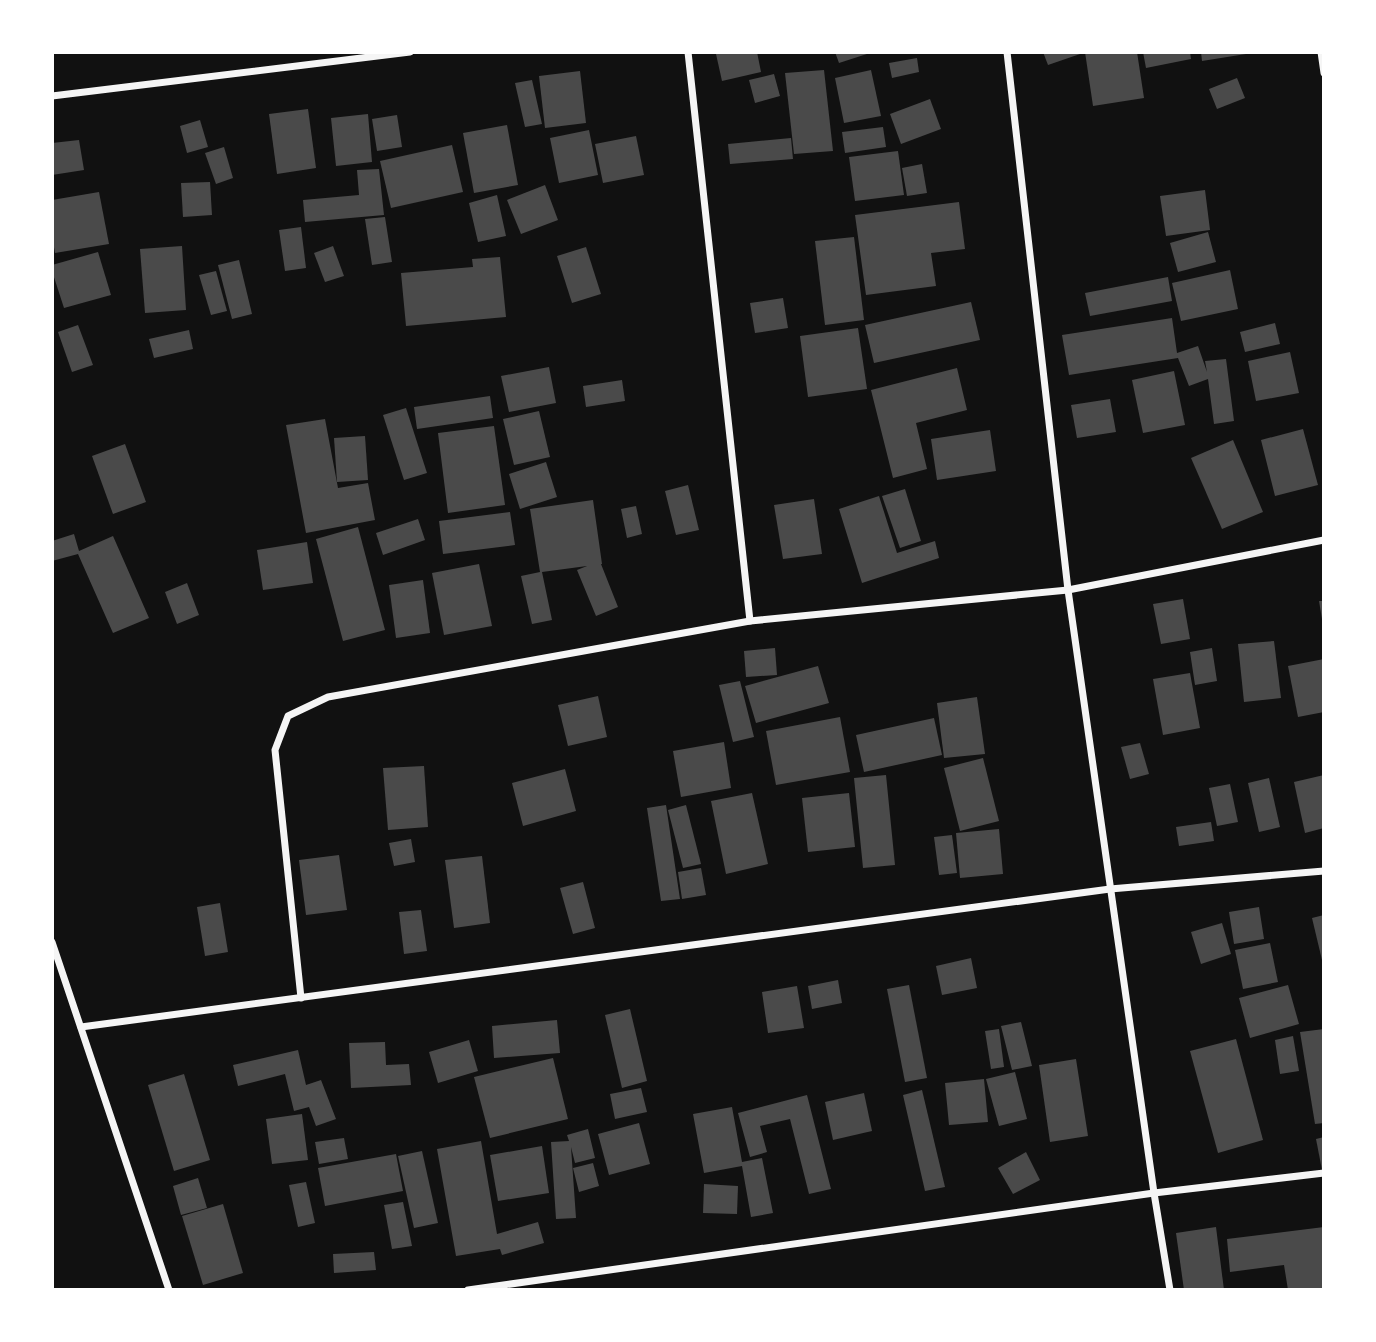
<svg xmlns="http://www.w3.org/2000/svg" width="1376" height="1342" viewBox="0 0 1376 1342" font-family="'Golos Text',sans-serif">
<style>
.building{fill:#4a4a4a}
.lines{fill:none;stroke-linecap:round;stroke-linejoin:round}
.minor{stroke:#f5f5f5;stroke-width:7}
</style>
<rect width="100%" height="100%" fill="#111"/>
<g class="building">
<path d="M723,52H757L761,72L722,81L716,54Z"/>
<path d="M835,52H870V53L839,63Z"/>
<path d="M1043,52H1083V53L1048,65Z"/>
<path d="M1085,52H1137L1144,98L1093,106Z"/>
<path d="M1143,52H1190L1191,59L1146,68Z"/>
<path d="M1201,52H1246V54L1202,61Z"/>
<path d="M917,58L919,72L892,78L889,63Z"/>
<path d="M824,70L833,151L794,154L785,73Z"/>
<path d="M871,70L881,116L844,123L835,78Z"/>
<path d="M580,71L586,123L545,128L539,76Z"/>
<path d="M774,74L780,96L755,103L749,80Z"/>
<path d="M1237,78L1245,98L1217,109L1209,89Z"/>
<path d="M532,80L542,124L525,127L515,83Z"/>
<path d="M930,99L941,129L901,144L890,114Z"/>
<path d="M308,109L316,168L277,174L269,114Z"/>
<path d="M368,114L372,162L336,166L331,118Z"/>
<path d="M397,115L402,147L377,151L372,119Z"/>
<path d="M200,120L208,147L187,153L180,126Z"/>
<path d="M507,125L518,185L474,193L463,133Z"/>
<path d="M883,127L886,147L845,153L842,132Z"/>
<path d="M589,130L598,175L559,183L550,138Z"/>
<path d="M636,136L644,175L603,183L595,144Z"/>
<path d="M791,138L793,159L730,164L728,144Z"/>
<path d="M79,140L84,170L52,175V143Z"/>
<path d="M452,145L463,192L391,208L380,161Z"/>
<path d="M224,147L233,178L216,184L205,153Z"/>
<path d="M898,151L904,195L855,201L849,157Z"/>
<path d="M922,164L927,193L907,196L902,168Z"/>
<path d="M379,169L384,215L305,222L303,200L359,195L357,170Z"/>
<path d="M210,182L212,215L183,217L181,183Z"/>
<path d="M545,185L558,220L521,234L507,200Z"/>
<path d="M1205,190L1210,230L1166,236L1160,196Z"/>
<path d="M99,192L109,244L55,253L52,236V200Z"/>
<path d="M497,195L506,236L478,242L469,203Z"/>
<path d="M959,202L965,249L931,253L936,286L866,295L855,215Z"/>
<path d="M385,217L392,262L372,265L365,219Z"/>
<path d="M301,227L306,268L285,271L279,230Z"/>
<path d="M1208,232L1216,262L1178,272L1170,243Z"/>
<path d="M854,237L864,320L825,325L815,241Z"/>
<path d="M182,246L186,310L145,313L140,249Z"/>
<path d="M333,246L344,276L325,282L314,253Z"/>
<path d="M586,247L601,294L572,303L557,256Z"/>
<path d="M98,252L111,295L64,308L52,271V265Z"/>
<path d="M500,257L506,317L406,326L401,273L473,267L472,259Z"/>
<path d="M239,260L252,314L232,319L218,265Z"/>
<path d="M1230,270L1238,309L1181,321L1172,283Z"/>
<path d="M216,271L227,311L211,315L199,275Z"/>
<path d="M1168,277L1172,301L1090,316L1085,293Z"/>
<path d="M783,298L788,328L755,333L750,303Z"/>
<path d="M971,302L980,340L874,363L865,325Z"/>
<path d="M1172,318L1177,353L1198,346L1207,372L1205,361L1226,359L1234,421L1214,424L1208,379L1189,386L1178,358L1069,375L1062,335Z"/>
<path d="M1275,323L1280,344L1245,352L1240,332Z"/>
<path d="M78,325L93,365L72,372L58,332Z"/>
<path d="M858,328L867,389L808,397L800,336Z"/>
<path d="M189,330L193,349L154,358L149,339Z"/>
<path d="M1290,352L1299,393L1256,401L1248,361Z"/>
<path d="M549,367L556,403L509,412L501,376Z"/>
<path d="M957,368L967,410L916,423L927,469L893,478L871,390Z"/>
<path d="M1174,371L1185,425L1143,433L1132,380Z"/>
<path d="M622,380L625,401L586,407L583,386Z"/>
<path d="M490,396L493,418L417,429L414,407Z"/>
<path d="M1110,399L1116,432L1077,438L1071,405Z"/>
<path d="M406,408L427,473L404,480L383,415Z"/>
<path d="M539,411L550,457L514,465L503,419Z"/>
<path d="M325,419L338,488L368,483L375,520L306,533L286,425Z"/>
<path d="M494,426L505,505L448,513L438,433Z"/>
<path d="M1303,429L1318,485L1275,496L1261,440Z"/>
<path d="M990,430L996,471L937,480L931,439Z"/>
<path d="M365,436L368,480L337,482L334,438Z"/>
<path d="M1233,440L1263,512L1222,529L1191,458Z"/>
<path d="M125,444L146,502L113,514L92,456Z"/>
<path d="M546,462L557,497L520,509L509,474Z"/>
<path d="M688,485L699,530L676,535L665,491Z"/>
<path d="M905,489L921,541L900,548L882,496Z"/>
<path d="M879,496L897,553L935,541L939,558L862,583L839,509Z"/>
<path d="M814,499L822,554L783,559L774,505Z"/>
<path d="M593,500L602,564H601L618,607L596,616L577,570L587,566L542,572L552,620L532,624L521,576L540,572L530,509Z"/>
<path d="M636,506L642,534L627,538L621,509Z"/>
<path d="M510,512L515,545L443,554L439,521Z"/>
<path d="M418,519L425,540L383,555L376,533Z"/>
<path d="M358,527L385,630L343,641L316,539Z"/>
<path d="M74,534L79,551L113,536L149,618L113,633L78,554L52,561V541Z"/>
<path d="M307,542L313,583L263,590L257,550Z"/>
<path d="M479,564L492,626L444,635L432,573Z"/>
<path d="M423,580L430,633L396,638L389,585Z"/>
<path d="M187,583L199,615L177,624L165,592Z"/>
<path d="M1183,599L1190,639L1161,644L1153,604Z"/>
<path d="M1319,601H1324V619H1322Z"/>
<path d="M1274,641L1281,698L1244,702L1238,644Z"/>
<path d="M775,648L777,675L746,677L744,651Z"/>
<path d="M1212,648L1217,681L1195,685L1190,652Z"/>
<path d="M1324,659V712L1298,717L1288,666Z"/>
<path d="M818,666L829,703L756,723L745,686Z"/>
<path d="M1190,673L1200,728L1163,735L1153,679Z"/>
<path d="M740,681L754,737L733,742L719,685Z"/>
<path d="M598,696L607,737L568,746L558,705Z"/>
<path d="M977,697L985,754L944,758L937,703Z"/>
<path d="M840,717L850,772L776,785L766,731Z"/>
<path d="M934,718L942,755L864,772L856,735Z"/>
<path d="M724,742L731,788L681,797L673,751Z"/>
<path d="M1140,743L1149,774L1130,779L1121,747Z"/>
<path d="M983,758L999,821L960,831L944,768Z"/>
<path d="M424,766L428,827L388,830L383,768Z"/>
<path d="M565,769L576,811L523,826L512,783Z"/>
<path d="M886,775L895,865L863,868L854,778Z"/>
<path d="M1324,775V828L1305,833L1294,782Z"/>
<path d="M1269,778L1280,827L1259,832L1248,783Z"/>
<path d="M1230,784L1238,822L1217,826L1209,788Z"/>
<path d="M752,793L768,864L726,874L711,801Z"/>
<path d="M849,793L855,847L808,852L802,798Z"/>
<path d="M666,805L680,899L661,901L647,808Z"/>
<path d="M686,805L701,864L683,868L668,810Z"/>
<path d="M1211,822L1214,841L1179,846L1176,827Z"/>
<path d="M999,829L1003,874L960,878L956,833Z"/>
<path d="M952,835L957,873L939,875L934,837Z"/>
<path d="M411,839L415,862L394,866L389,843Z"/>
<path d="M339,855L347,910L306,915L299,860Z"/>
<path d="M482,856L490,923L454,928L445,860Z"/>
<path d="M701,868L706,895L682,899L678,872Z"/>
<path d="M583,882L595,928L573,934L560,888Z"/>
<path d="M220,903L228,952L205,956L197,907Z"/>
<path d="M1259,907L1264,939L1234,944L1229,912Z"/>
<path d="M421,910L427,951L404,954L399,912Z"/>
<path d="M1324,915V960H1322L1312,918Z"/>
<path d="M1222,923L1231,954L1201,964L1191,932Z"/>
<path d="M1270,943L1278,982L1243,989L1235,950Z"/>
<path d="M971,958L977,988L942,995L936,966Z"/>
<path d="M838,980L842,1003L812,1009L808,986Z"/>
<path d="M909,985L927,1078L905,1082L887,989Z"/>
<path d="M1288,985L1299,1024L1250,1038L1239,998Z"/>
<path d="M797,986L804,1028L768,1033L762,992Z"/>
<path d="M630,1009L647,1081L622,1088L605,1015Z"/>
<path d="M557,1020L560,1053L494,1058L492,1026Z"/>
<path d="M1021,1022L1032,1066L1012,1070L1001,1026Z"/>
<path d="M999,1029L1004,1067L991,1069L985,1031Z"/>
<path d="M1324,1029V1123L1315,1124L1300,1032Z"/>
<path d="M1293,1036L1299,1071L1280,1074L1275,1040Z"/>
<path d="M1236,1039L1263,1140L1218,1153L1190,1051Z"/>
<path d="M469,1040L478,1071L438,1083L429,1052Z"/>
<path d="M385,1042L386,1065L409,1064L411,1085L351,1088L349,1043Z"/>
<path d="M298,1050L306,1085L321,1080L336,1119L316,1126L309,1107L294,1111L285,1074L238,1086L233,1065Z"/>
<path d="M553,1058L568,1119L490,1138L474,1077Z"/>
<path d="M1076,1059L1088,1136L1050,1142L1039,1065Z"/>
<path d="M1015,1072L1027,1119L999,1126L986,1079Z"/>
<path d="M184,1074L210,1160L174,1171L148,1085Z"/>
<path d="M984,1079L988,1122L949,1125L945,1083Z"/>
<path d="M641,1088L647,1112L615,1119L610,1094Z"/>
<path d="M922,1090L945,1187L925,1191L903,1095Z"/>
<path d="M864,1093L872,1131L833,1140L825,1102Z"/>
<path d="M807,1095L831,1189L809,1194L790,1119L760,1126L767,1152L750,1157L738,1113Z"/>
<path d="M732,1107L742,1162L762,1158L773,1213L751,1217L742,1166L704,1173L693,1114Z"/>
<path d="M302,1114L308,1160L272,1164L266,1119Z"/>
<path d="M639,1123L650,1164L609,1175L598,1134Z"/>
<path d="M588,1129L595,1158L575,1163L571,1147L576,1218L556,1219L551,1142L569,1141L567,1135Z"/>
<path d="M1324,1137V1169L1322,1170L1316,1139Z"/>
<path d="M344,1138L348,1159L319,1164L315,1142Z"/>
<path d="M481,1141L497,1234L538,1222L544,1243L502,1255L500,1249L456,1256L437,1149Z"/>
<path d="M542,1146L549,1193L498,1201L490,1155Z"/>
<path d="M422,1151L438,1223L414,1228L398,1156Z"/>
<path d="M1026,1152L1040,1180L1013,1194L998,1168Z"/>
<path d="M396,1154L403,1191L325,1206L318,1168Z"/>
<path d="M593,1163L599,1186L579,1192L573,1168Z"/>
<path d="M198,1178L207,1208L181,1215L173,1186Z"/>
<path d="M306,1182L315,1223L298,1227L289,1185Z"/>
<path d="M704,1184L738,1186L737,1214L703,1213Z"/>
<path d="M403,1202L412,1246L392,1249L384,1205Z"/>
<path d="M223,1204L243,1273L203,1285L182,1216Z"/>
<path d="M1216,1227L1224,1290H1184L1176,1233Z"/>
<path d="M1324,1227V1290H1288L1284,1265L1230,1272L1227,1239Z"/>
<path d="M374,1252L376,1270L334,1273L333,1254Z"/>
</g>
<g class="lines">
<g class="minor">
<path d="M688,52L750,621"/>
<path d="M1007,52L1068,590L1154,1193L1170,1290"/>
<path d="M1321,52L1324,73"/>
<path d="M52,96L410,52"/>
<path d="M52,942L169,1290"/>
<path d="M301,998L275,750L288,716L328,697L750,621L1068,590L1324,540"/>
<path d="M81,1027L1110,889L1324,871"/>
<path d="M468,1290L1154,1193L1324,1173"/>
</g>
</g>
<rect width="1376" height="1342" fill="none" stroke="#ffffff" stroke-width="108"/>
</svg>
